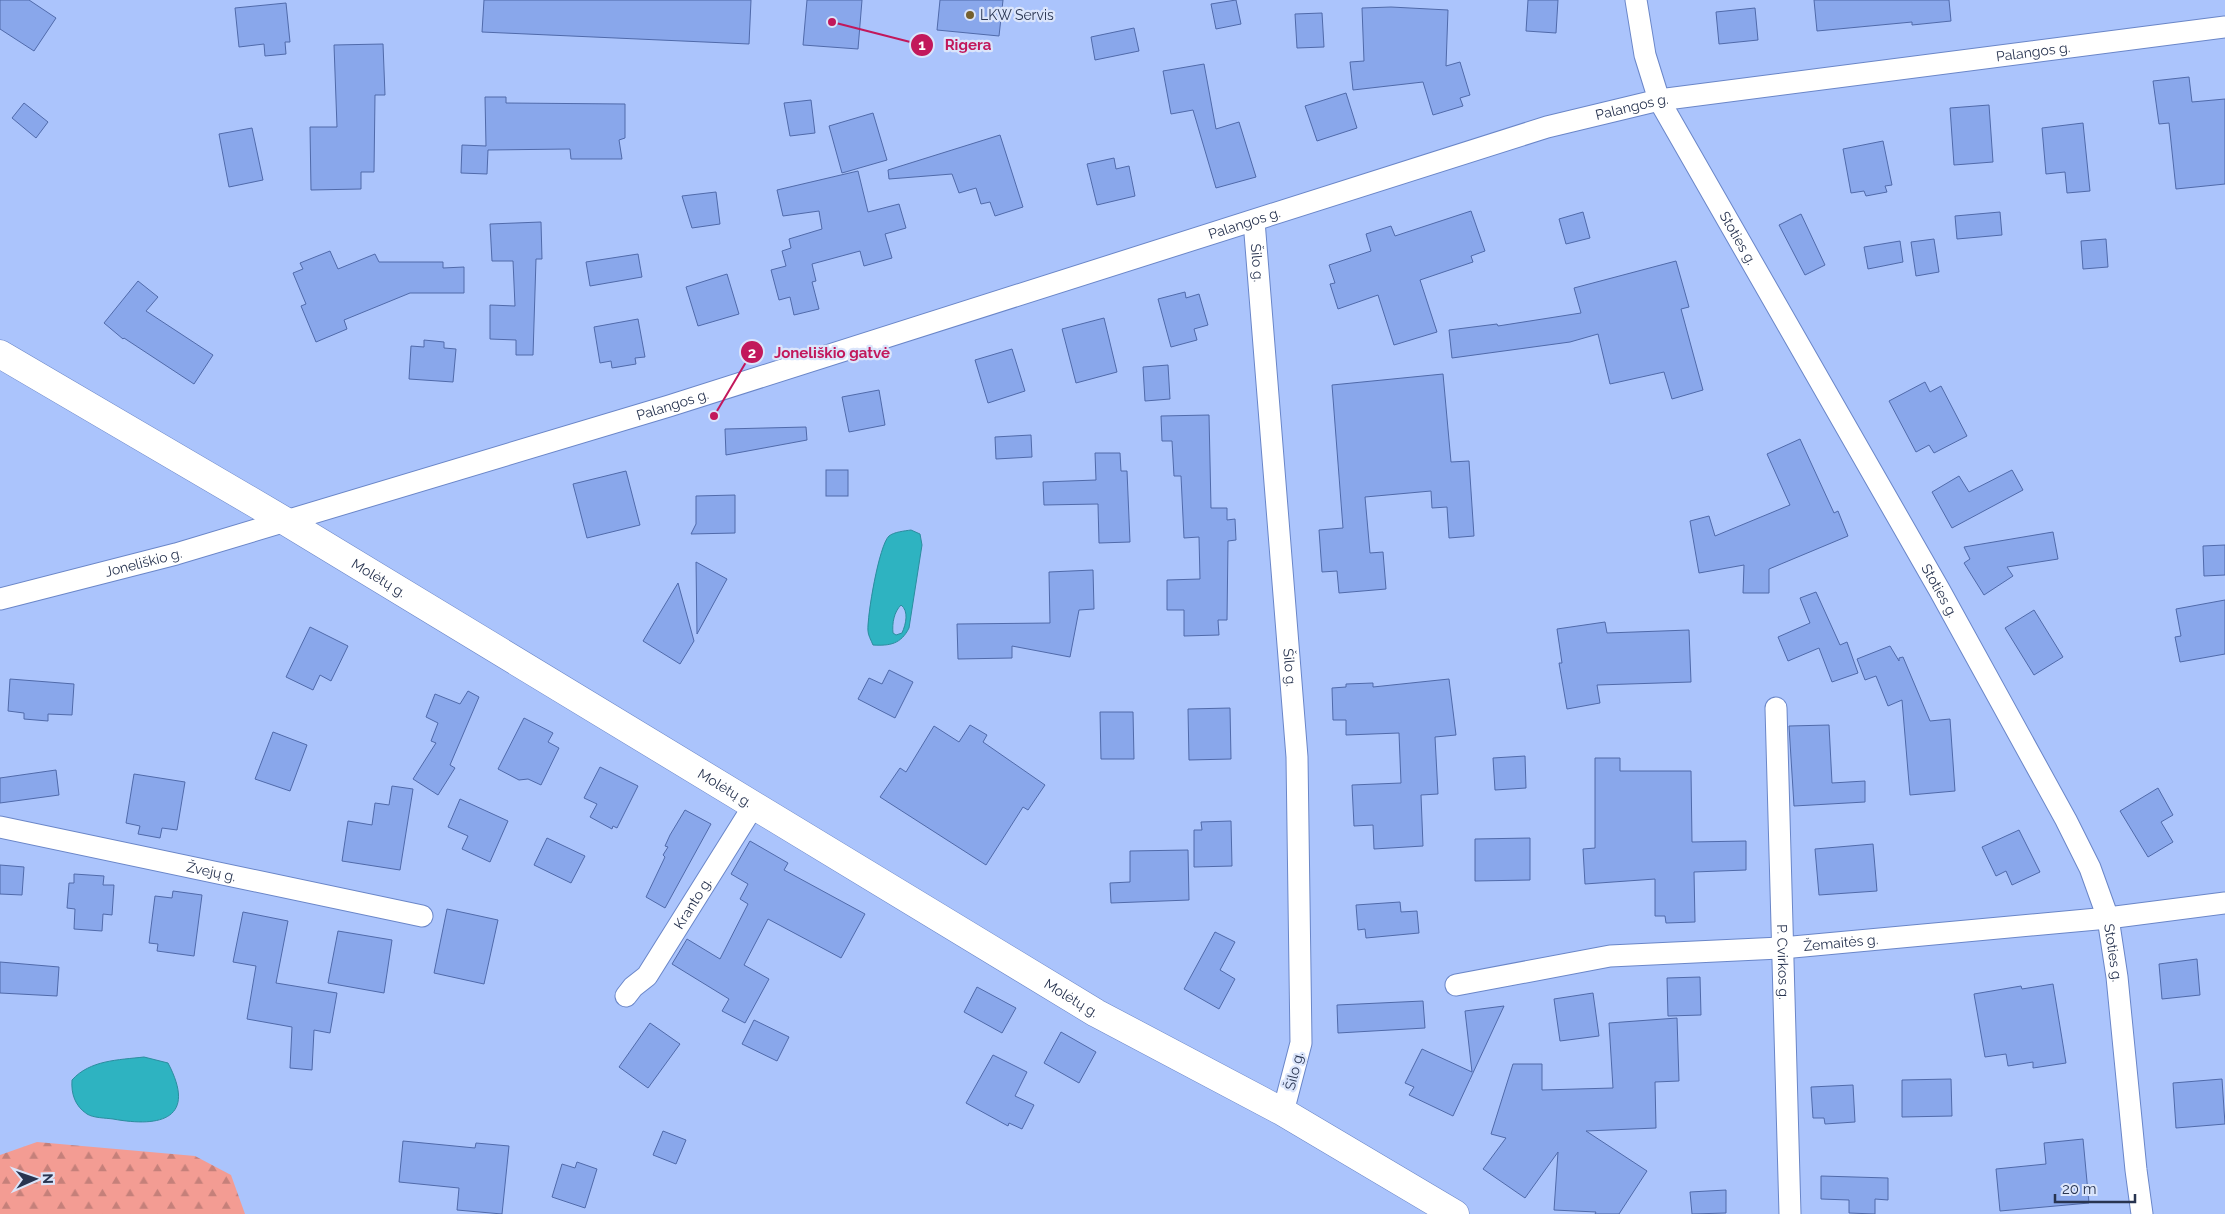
<svg xmlns="http://www.w3.org/2000/svg" width="2225" height="1214" viewBox="0 0 2225 1214" font-family="Raleway,sans-serif">
<style>
.forest{fill:url(#forest-firs)}
.water{fill:#2eb3c1;stroke:#2c8d9f;fill-rule:evenodd}
.building{fill:#89a7eb;stroke:#506aaa}
.lines{fill:none;stroke-linecap:round;stroke-linejoin:round}
.street-casing{stroke:#6a86c8;stroke-width:23}
.secondary-casing{stroke:#6a86c8;stroke-width:29}
.street{stroke:#fff;stroke-width:21}
.secondary{stroke:#fff;stroke-width:28}
.poi-dot{fill:#75602f;stroke:#dbe5fb;stroke-width:2}
.labels{text-anchor:middle;dominant-baseline:central;stroke-width:4.5;stroke-linejoin:round;paint-order:stroke}
.poi-label{font-size:14px;fill:#283450;stroke:#dbe5fb;text-anchor:start}
.street-label{font-size:14px;fill:#283450;stroke:#dbe5fb}
.leader{fill:none;stroke:#c2185b;stroke-width:2}
.callout-dot{fill:#c2185b;stroke:#dbe5fb;stroke-width:2}
.mark-label{font-size:15px;text-anchor:middle;font-weight:bold;fill:#fff}
.callout-label{font-size:15px;text-anchor:middle;font-weight:bold;fill:#c2185b;stroke:#dbe5fb;stroke-width:4.5;stroke-linejoin:round;paint-order:stroke}
</style>
<defs>
<pattern id="forest-firs" width="22" height="20" patternUnits="userSpaceOnUse" patternTransform="scale(1.25)"><rect width="22" height="20" fill="#f39c93"/><path d="M5 1l3.5 6h-7zM16 11l3.5 6h-7z" fill="#c5807a"/></pattern>
</defs>
<rect width="100%" height="100%" fill="#abc4fc"/>
<path class="forest" d="M37,1142L195,1156L231,1175L245,1214H0V1155Z"/>
<g class="water">
<path d="M911,530L920,534L922,545L909,628C901,644 890,646 873,645C871,640 868,635 868,631C867,616 879,545 889,536C894,532 904,531 911,530ZM901,605C909,611 906,624 902,633L896,635L893,633C892,623 894,612 901,605Z"/>
<path d="M144,1057L168,1063C197,1118 162,1128 113,1119C106,1118 93,1118 87,1114C75,1106 71,1094 72,1080C90,1060 118,1060 144,1057Z"/>
</g>
<g class="building">
<path d="M0,0H29L56,18L34,51L0,29Z"/>
<path d="M484,0H751L749,44L482,32Z"/>
<path d="M807,0H862L858,49L803,45Z"/>
<path d="M940,0H1003L999,36L937,30Z"/>
<path d="M1236,0L1241,24L1216,29L1211,4Z"/>
<path d="M1528,0H1558L1556,33L1526,31Z"/>
<path d="M1814,0H1949L1951,21L1912,25V22L1817,31Z"/>
<path d="M286,3L290,42H285L286,54L265,56L264,44L239,47L235,8Z"/>
<path d="M1391,7L1448,10L1446,66L1460,62L1470,95L1460,98L1463,106L1433,115L1423,82L1353,90L1350,62L1364,61L1362,8Z"/>
<path d="M1755,8L1758,40L1719,44L1716,12Z"/>
<path d="M1322,13L1324,47L1297,48L1295,14Z"/>
<path d="M1134,28L1139,51L1095,60L1091,37Z"/>
<path d="M383,44L385,95H375L374,172H361V189L311,190L310,127H337L334,45Z"/>
<path d="M1204,64L1216,129L1239,122L1256,177L1216,188L1193,110L1171,114L1163,71Z"/>
<path d="M2189,77L2192,102L2225,99V184L2176,189L2169,123L2159,124L2153,81Z"/>
<path d="M1346,93L1357,128L1317,141L1305,106Z"/>
<path d="M485,97H506V103L625,104V138L619,140L622,159H571L570,149L488,150L487,174L461,173L462,145L486,146Z"/>
<path d="M811,100L815,133L790,136L784,103Z"/>
<path d="M24,103L48,122L36,138L12,118Z"/>
<path d="M1989,105L1993,162L1954,165L1950,108Z"/>
<path d="M873,113L887,160L842,173L829,126Z"/>
<path d="M2083,123L2090,191L2067,193L2065,172L2046,174L2042,128Z"/>
<path d="M252,128L263,180L229,187L219,134Z"/>
<path d="M1000,135L1023,207L995,216L990,202L981,204L976,188L959,193L952,174L889,179L888,170Z"/>
<path d="M1883,141L1892,185L1885,186L1887,192L1866,196L1864,191L1851,193L1843,149Z"/>
<path d="M1114,158L1116,169L1129,166L1135,196L1097,205L1087,164Z"/>
<path d="M858,171L868,212L899,204L906,228L885,234L892,258L864,266L860,251L812,264L816,281L812,282L819,309L794,315L790,297L779,300L771,270L786,266L782,251L791,248L789,239L822,229L819,211L783,216L777,190Z"/>
<path d="M716,192L720,224L692,228L682,196Z"/>
<path d="M1471,211L1485,251L1471,256L1473,262L1420,280L1437,332L1394,345L1378,295L1338,309L1330,284L1335,283L1329,265L1371,251L1366,234L1391,226L1395,236Z"/>
<path d="M1583,212L1590,238L1566,244L1559,219Z"/>
<path d="M2000,212L2002,235L1957,239L1955,216Z"/>
<path d="M1801,214L1825,265L1805,275L1779,225Z"/>
<path d="M541,222L542,259H536L533,355H516V340L490,339V305L515,306L513,261H492L490,224Z"/>
<path d="M1934,239L1939,272L1916,276L1911,242Z"/>
<path d="M2106,239L2108,267L2083,269L2081,241Z"/>
<path d="M1900,241L1903,262L1868,269L1864,247Z"/>
<path d="M330,251L338,269L375,254L379,262H443V268L464,267V293H410L344,320L347,329L316,342L301,306L306,304L293,273L303,269L300,263Z"/>
<path d="M638,254L642,277L590,286L586,262Z"/>
<path d="M1676,261L1689,307L1681,309L1703,390L1672,399L1664,372L1610,384L1598,334L1570,342L1452,358L1449,330L1497,324L1498,326L1581,313L1574,288Z"/>
<path d="M727,274L739,314L698,326L686,287Z"/>
<path d="M138,281L158,297L146,311L213,355L194,384L124,338L123,339L104,323Z"/>
<path d="M1185,292L1186,298L1199,294L1208,325L1194,329L1197,340L1171,347L1158,299Z"/>
<path d="M1104,318L1117,372L1076,383L1062,329Z"/>
<path d="M638,319L645,357L635,358L636,364L612,368L611,361L600,363L594,327Z"/>
<path d="M424,340L444,342V348L456,349L453,382L409,379L411,346L424,347Z"/>
<path d="M1012,349L1025,391L988,403L975,360Z"/>
<path d="M1168,365L1170,399L1145,401L1143,367Z"/>
<path d="M1443,374L1451,462L1469,461L1474,536L1449,538L1447,507L1432,508L1431,491L1365,497L1370,553L1383,552L1386,589L1339,593L1337,571L1322,572L1319,530L1343,528L1332,385Z"/>
<path d="M1925,382L1930,392L1941,386L1967,436L1934,453L1929,445L1916,452L1889,401Z"/>
<path d="M879,390L885,425L849,432L842,397Z"/>
<path d="M1209,415L1211,508H1227V520L1235,519L1236,540L1228,541L1227,620H1218L1219,635L1184,636V610H1167V580L1200,579L1199,537L1184,538L1181,476H1174L1172,441H1162L1161,416Z"/>
<path d="M806,427L807,440L726,455L725,429Z"/>
<path d="M1031,435L1032,457L996,459L995,437Z"/>
<path d="M1800,439L1834,513L1838,511L1848,536L1769,569V593H1743L1744,565L1699,573L1690,521L1709,516L1715,536L1790,505L1767,454Z"/>
<path d="M1095,453H1120L1121,471H1127L1130,542L1099,543L1098,504L1044,505L1043,482L1096,480Z"/>
<rect x="826" y="470" width="22" height="26"/>
<path d="M2012,470L2023,490L1952,528L1932,492L1959,476L1969,492Z"/>
<path d="M626,471L640,525L587,538L573,484Z"/>
<path d="M735,495V533L691,534L696,524V496Z"/>
<path d="M2053,532L2058,559L2007,567L2013,576L1984,595L1964,563L1970,559L1964,547Z"/>
<path d="M2225,545V575L2204,576L2203,546Z"/>
<path d="M696,562L727,579L697,634Z"/>
<path d="M1093,570L1094,609L1079,610L1070,657L1012,646V658L958,659L957,624L1050,623L1049,572Z"/>
<path d="M678,583L694,641L680,664L643,641Z"/>
<path d="M1816,592L1840,645L1847,642L1858,673L1832,682L1819,648L1788,661L1778,637L1810,623L1800,598Z"/>
<path d="M2225,600V654L2180,662L2175,637L2181,636L2176,609Z"/>
<path d="M2034,610L2063,657L2034,675L2005,628Z"/>
<path d="M1605,622L1607,633L1689,630L1691,682L1597,685L1600,703L1567,709L1559,663H1562L1557,629Z"/>
<path d="M310,627L348,646L331,681L320,675L313,690L286,677Z"/>
<path d="M1890,646L1899,661V658L1903,657L1930,721L1950,719L1955,791L1910,795L1902,700L1888,706L1876,676L1865,680L1857,659Z"/>
<path d="M889,670L913,682L895,718L858,699L869,678L882,684Z"/>
<path d="M10,679L74,684L72,715L48,714V721L24,719V713L8,711Z"/>
<path d="M1449,679L1456,735L1435,737L1438,794L1421,795L1423,846L1374,849L1373,825L1354,826L1352,785L1401,783L1399,733L1346,735V720H1333L1332,688L1346,687V684L1373,683V687Z"/>
<path d="M468,691L479,697L450,765L455,768L438,795L413,779L436,743L431,741L438,723L426,717L435,694L460,704Z"/>
<path d="M1230,708L1231,759L1189,760L1188,709Z"/>
<path d="M1100,712H1133L1134,759H1101Z"/>
<path d="M524,718L553,733L548,742L559,748L541,785L528,779L519,780L498,769Z"/>
<path d="M970,725L987,735L983,742L1045,785L1028,810L1023,807L986,865L880,797L900,768L906,772L934,726L959,742Z"/>
<path d="M1829,725L1832,783L1865,781V802L1794,806L1789,726Z"/>
<path d="M273,732L307,745L290,791L255,779Z"/>
<path d="M1525,756L1526,788L1495,790L1493,758Z"/>
<path d="M1595,758H1620V771H1691L1692,842L1746,841V870L1694,872L1695,922L1666,923L1665,916H1655V879L1585,884L1583,849L1595,848Z"/>
<path d="M600,767L638,786L617,828L613,826L612,829L590,817L597,804L584,798Z"/>
<path d="M56,770L59,795L0,803V778Z"/>
<path d="M134,774L185,782L177,830L162,828L160,838L138,834L140,826L126,823Z"/>
<path d="M392,786L413,789L400,870L342,861L348,821L372,825L375,803L389,805Z"/>
<path d="M2158,788L2173,815L2161,822L2173,842L2148,857L2120,811Z"/>
<path d="M460,799L508,821L490,862L462,849L468,836L448,827Z"/>
<path d="M685,810L711,824L665,908L646,897L665,857L663,855L668,847L665,846L670,835Z"/>
<path d="M1231,821L1232,866L1194,867V830H1202L1201,822Z"/>
<path d="M2019,830L2040,872L2012,885L2006,871L1996,876L1982,847Z"/>
<path d="M547,838L585,856L571,883L534,865Z"/>
<path d="M1530,838V880L1475,881V839Z"/>
<path d="M750,841L788,863L784,870L865,914L841,958L768,919L744,965L769,979L745,1023L722,1011L729,999L672,964L687,939L720,959L748,904L740,899L748,884L731,874Z"/>
<path d="M1873,844L1877,891L1819,895L1815,849Z"/>
<path d="M1188,850L1189,900L1111,903L1110,883L1130,882V851Z"/>
<path d="M0,865L24,867L22,895L0,894Z"/>
<path d="M74,874L104,876L103,885H114L112,915L103,914L102,931L74,929L75,909L67,908L69,883H74Z"/>
<path d="M173,891L202,895L194,956L157,951L158,944L149,943L155,896L172,898Z"/>
<path d="M1400,902L1401,912L1417,911L1419,933L1366,938L1365,929L1358,930L1356,905Z"/>
<path d="M447,909L498,920L484,984L434,973Z"/>
<path d="M243,912L288,921L276,983L337,993L330,1033L314,1030L312,1070L290,1068L292,1027L247,1019L256,966L233,962Z"/>
<path d="M338,931L392,940L384,993L328,983Z"/>
<path d="M1215,932L1235,942L1220,970L1235,979L1219,1009L1184,989Z"/>
<path d="M2197,959L2200,995L2162,999L2159,964Z"/>
<path d="M0,962L59,967L57,996L0,993Z"/>
<path d="M1700,977L1701,1015L1668,1016L1667,978Z"/>
<path d="M2053,984L2066,1063L2033,1068V1062L2008,1066L2006,1054L1985,1057L1974,994L2021,986L2022,989Z"/>
<path d="M977,987L1016,1008L1002,1033L964,1012Z"/>
<path d="M1593,993L1599,1036L1560,1041L1554,999Z"/>
<path d="M1423,1001L1425,1028L1338,1033L1337,1005Z"/>
<path d="M1504,1006L1453,1116L1409,1095L1414,1087L1405,1083L1422,1049L1472,1072L1465,1011Z"/>
<path d="M1677,1018L1679,1081L1655,1082L1656,1128L1586,1131L1647,1171L1619,1214H1595L1596,1212L1554,1210L1558,1152L1525,1198L1483,1169L1506,1138L1491,1134L1513,1064H1542V1090L1613,1088L1609,1023Z"/>
<path d="M754,1020L789,1037L777,1061L742,1044Z"/>
<path d="M650,1023L680,1044L648,1088L619,1067Z"/>
<path d="M1061,1032L1096,1052L1079,1083L1044,1063Z"/>
<path d="M993,1055L1027,1072L1015,1096L1034,1105L1022,1129L1009,1123L1008,1126L966,1103Z"/>
<path d="M1951,1079L1952,1116L1902,1117V1080Z"/>
<path d="M2222,1079L2225,1124L2176,1128L2173,1083Z"/>
<path d="M1853,1085L1855,1122L1825,1124L1824,1118H1813L1811,1087Z"/>
<path d="M663,1131L686,1140L676,1164L653,1155Z"/>
<path d="M2083,1139L2089,1203L2000,1211L1996,1169L2046,1164L2044,1143Z"/>
<path d="M403,1141L475,1148L476,1143L509,1146L502,1214L457,1210L459,1188L399,1182Z"/>
<path d="M577,1162L597,1169L585,1208L552,1197L562,1164L575,1168Z"/>
<path d="M1821,1176L1888,1178V1200L1875,1199V1214L1849,1213V1200L1821,1199Z"/>
<path d="M1726,1190V1213L1692,1214L1690,1192Z"/>
</g>
<g class="lines">
<g class="street-casing">
<g id="street">
<path id="s1" d="M1636,0L1645,55L1659,100L1940,591L2066,820L2090,868L2108,918L2117,977L2136,1170L2142,1214"/>
<path id="s2" d="M1254,221L1297,757L1301,1043L1283,1112"/>
<path id="s3" d="M0,599L176,554L669,406L1547,127L1659,100L2225,27"/>
<path id="s4" d="M1776,708L1790,1214"/>
<path id="s5" d="M0,827L422,916"/>
<path id="s6" d="M1456,985L1610,956L1782,948L2108,918L2225,903"/>
<path id="s7" d="M626,996L633,987L647,976L754,805"/>
</g>
</g>
<g class="secondary-casing">
<g id="secondary">
<path id="s8" d="M0,354L285,521L1096,1013L1283,1112L1455,1214"/>
</g>
</g>
<use href="#street" class="street"/>
<use href="#secondary" class="secondary"/>
</g>
<circle class="poi-dot" cx="970" cy="15" r="5"/>
<g class="labels">
<g class="poi-label">
<text x="980" y="15">LKW Servis</text>
</g>
<g class="street-label">
<text stroke="none"><textPath href="#s3" startOffset="2110">Palangos g.</textPath></text>
<text stroke="none"><textPath href="#s3" startOffset="1705">Palangos g.</textPath></text>
<text stroke="none"><textPath href="#s3" startOffset="1300">Palangos g.</textPath></text>
<text stroke="none"><textPath href="#s1" startOffset="262">Stoties g.</textPath></text>
<text stroke="none"><textPath href="#s2" startOffset="42">Šilo g.</textPath></text>
<text stroke="none"><textPath href="#s3" startOffset="700">Palangos g.</textPath></text>
<text stroke="none"><textPath href="#s3" startOffset="148">Joneliškio g.</textPath></text>
<text stroke="none"><textPath href="#s8" startOffset="440">Molėtų g.</textPath></text>
<text stroke="none"><textPath href="#s1" startOffset="668">Stoties g.</textPath></text>
<text stroke="none"><textPath href="#s2" startOffset="448">Šilo g.</textPath></text>
<text stroke="none"><textPath href="#s8" startOffset="845">Molėtų g.</textPath></text>
<text stroke="none"><textPath href="#s5" startOffset="216">Žvejų g.</textPath></text>
<text stroke="none"><textPath href="#s7" startOffset="115">Kranto g.</textPath></text>
<text stroke="none"><textPath href="#s6" startOffset="388">Žemaitės g.</textPath></text>
<text stroke="none"><textPath href="#s1" startOffset="1072">Stoties g.</textPath></text>
<text stroke="none"><textPath href="#s4" startOffset="254">P. Cvirkos g.</textPath></text>
<text stroke="none"><textPath href="#s8" startOffset="1250">Molėtų g.</textPath></text>
<text transform="translate(1294 1071) rotate(-76)">Šilo g.</text>
</g>
</g>
<path class="leader" d="M832 22L922 45M714 416L752 352"/>
<g class="callout-dot">
<circle cx="832" cy="22" r="5"/>
<circle cx="714" cy="416" r="5"/>
<circle cx="922" cy="45" r="12"/>
<circle cx="752" cy="352" r="12"/>
</g>
<g class="mark-label">
<text x="922" y="50">1</text>
<text x="752" y="358">2</text>
</g>
<g class="callout-label">
<text x="968" y="50">Rigera</text>
<text x="832" y="358">Joneliškio gatvė</text>
</g>
<g transform="translate(35 1179) rotate(88)" stroke="#dbe5fb" stroke-width="4" paint-order="stroke">
<path d="M0-4L9 19L0 12L-9 19Z" fill="#283450"/>
<text y="-8" font-size="14" font-weight="bold" text-anchor="middle" fill="#283450">N</text>
</g>
<path d="M2055 1194v8h80v-8" fill="none" stroke="#283450" stroke-width="2.5"/>
<text x="2062" y="1194" font-size="15" fill="#283450" stroke="#dbe5fb" stroke-width="4" paint-order="stroke">20 m</text>
</svg>
